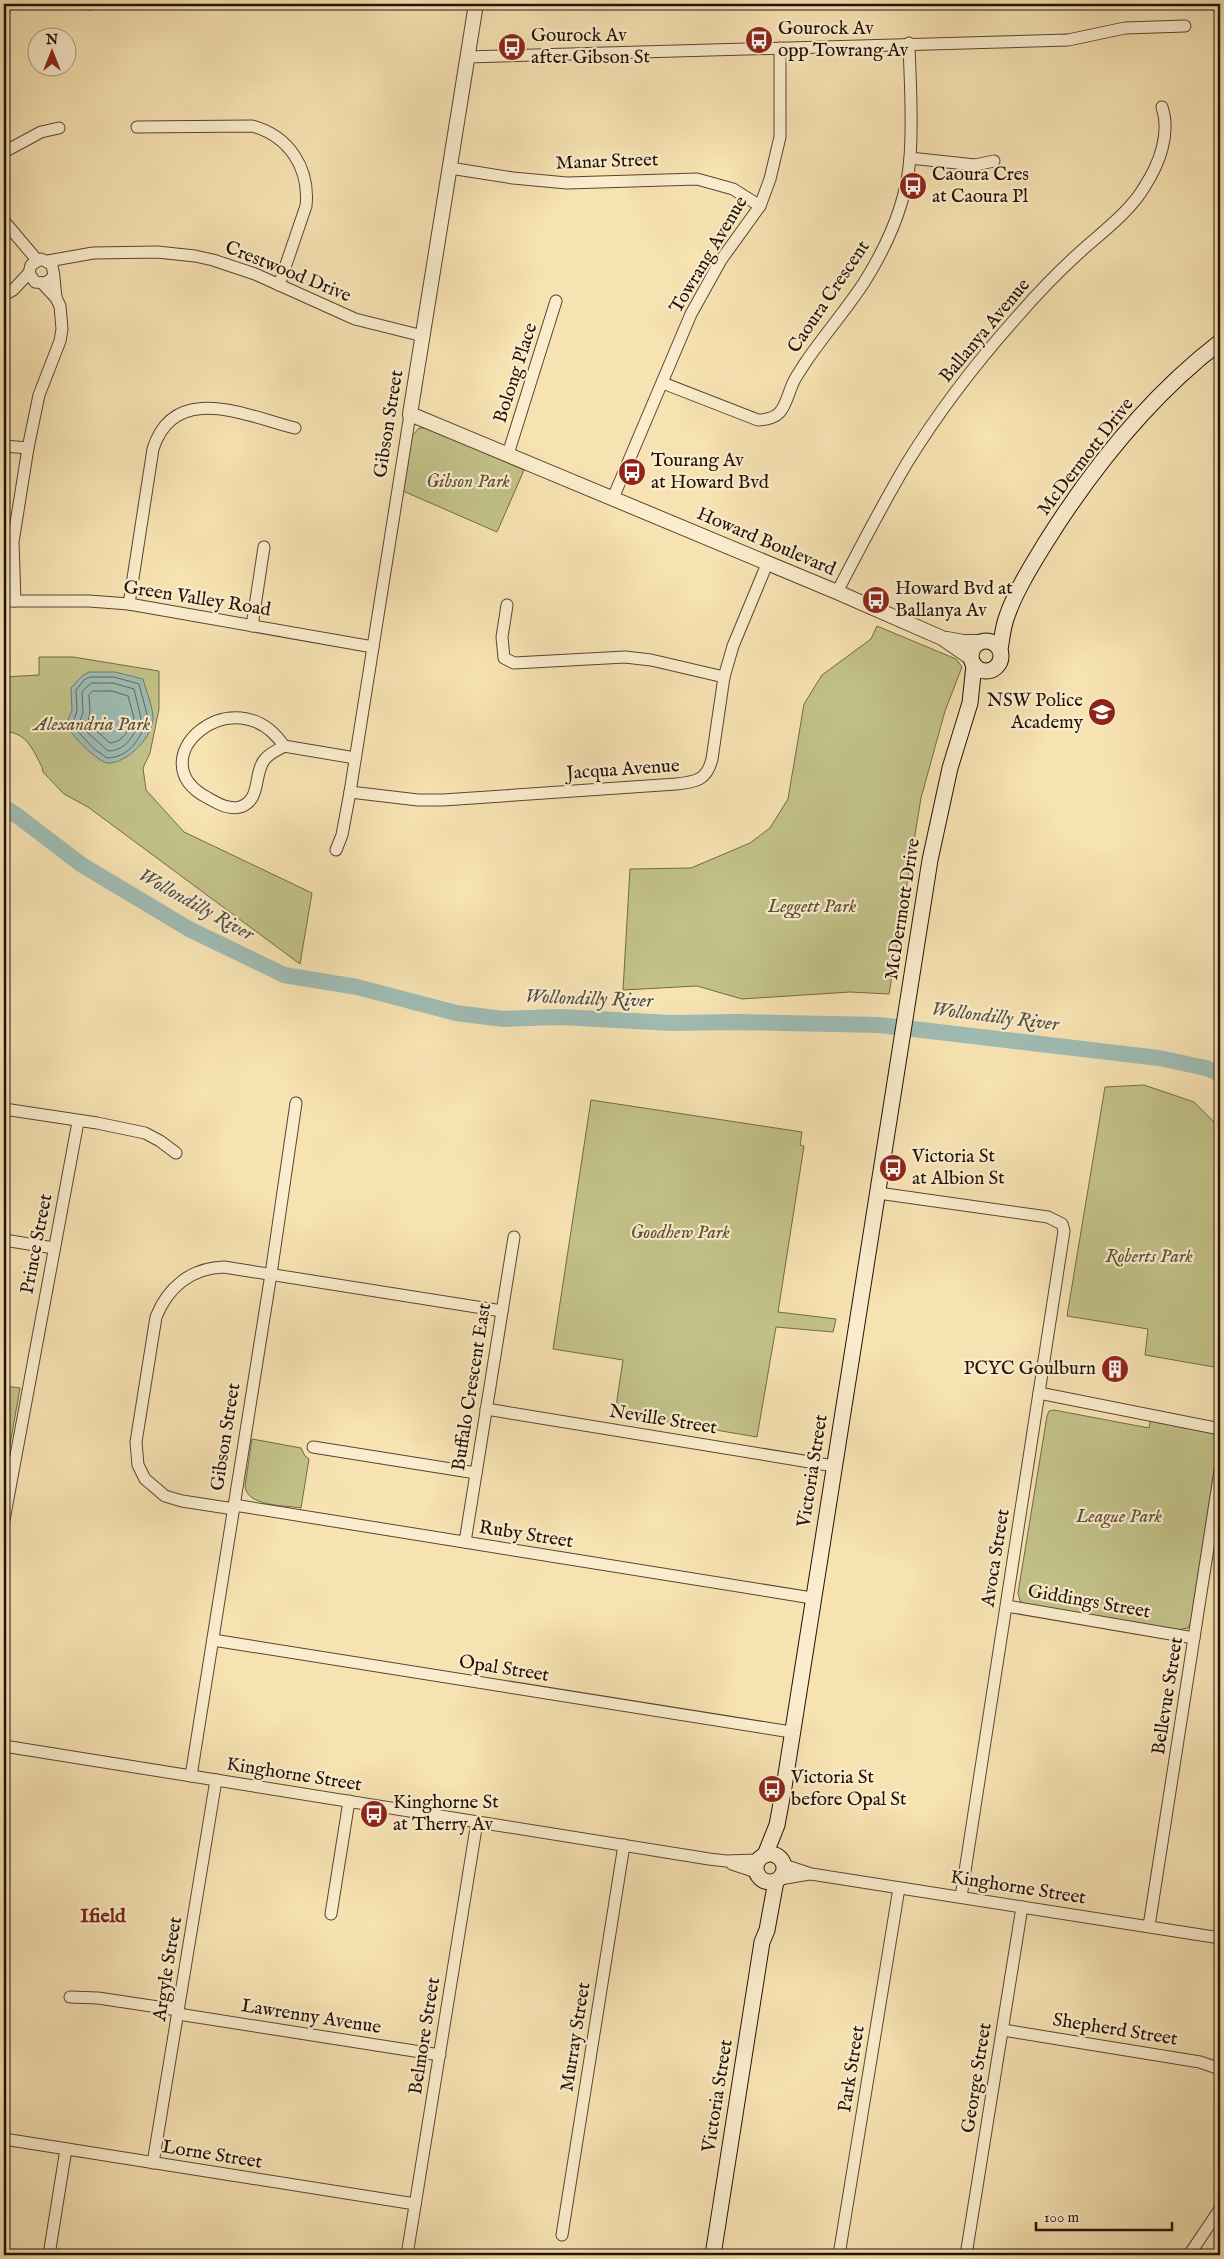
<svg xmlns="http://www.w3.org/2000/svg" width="1224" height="2259" viewBox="0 0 1224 2259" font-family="'IM FELL English',serif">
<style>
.green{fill:#c2c289;stroke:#726a48}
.water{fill:#9fbcb4;stroke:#6d786e}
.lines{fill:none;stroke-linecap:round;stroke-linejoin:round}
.shore{stroke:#61675d;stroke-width:1}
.river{stroke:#9fbcb4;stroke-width:16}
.minor-casing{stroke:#584631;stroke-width:13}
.tertiary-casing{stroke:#584631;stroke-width:16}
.secondary-casing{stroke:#231206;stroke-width:17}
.minor{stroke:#faeccd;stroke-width:11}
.tertiary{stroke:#faeccd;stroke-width:14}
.secondary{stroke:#faeccd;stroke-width:15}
.labels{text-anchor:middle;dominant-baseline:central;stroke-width:4.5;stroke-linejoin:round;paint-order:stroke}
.poi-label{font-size:19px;fill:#231206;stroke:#faeccd;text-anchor:start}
.street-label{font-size:19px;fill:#231206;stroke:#faeccd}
.park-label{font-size:19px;font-style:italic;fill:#5b5034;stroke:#faeccd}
.water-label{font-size:20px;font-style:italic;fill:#4e4e43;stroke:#faeccd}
.neighbourhood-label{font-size:20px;font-weight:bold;fill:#7a1f14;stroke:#faeccd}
</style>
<rect width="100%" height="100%" fill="#f7e2b2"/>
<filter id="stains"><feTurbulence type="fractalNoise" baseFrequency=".004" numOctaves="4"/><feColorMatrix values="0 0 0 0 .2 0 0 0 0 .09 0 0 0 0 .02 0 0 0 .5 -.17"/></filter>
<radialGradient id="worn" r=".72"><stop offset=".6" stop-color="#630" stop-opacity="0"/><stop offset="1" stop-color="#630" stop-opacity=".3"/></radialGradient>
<g class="green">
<path d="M419,428H427L524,470L497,532L403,491L412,436Z"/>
<path d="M877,626L956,659L962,667L945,711L921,798L889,994L850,992L742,999L697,986L623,990L630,869L691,868L750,843L770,828L788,799L804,704L822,675L871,639Z"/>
<path d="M39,657H73L159,671V709L150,753L143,768L146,790L184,832L312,893L300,964L88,807L64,794L43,772L42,767C33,750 26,731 4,732V677L39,675Z"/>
<path d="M1144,1085L1194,1102L1220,1128V1368L1145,1355L1148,1329L1067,1316L1105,1087Z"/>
<path d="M591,1100L802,1132L800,1145L804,1146L778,1312L836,1319L833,1332L776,1327L757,1437L615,1413L623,1360L553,1349Z"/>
<path d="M4,1386L20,1388L4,1479Z"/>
<path d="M1054,1410L1149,1428L1151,1418L1220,1433L1191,1622L1188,1628L1177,1630L1027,1606L1020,1601L1018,1593L1047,1416L1049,1411Z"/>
<path d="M252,1439L301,1448L305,1456L309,1459L301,1508C285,1505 247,1507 245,1486Z"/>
</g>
<path class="water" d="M89,672H115L143,679C146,691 152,704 153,716C155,735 127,764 108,763C97,762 70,734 66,724L72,710L71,688L82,676Z"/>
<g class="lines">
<g class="shore">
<path d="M91,677H114L139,684L148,718C140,738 131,757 107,758L93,748L72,725L77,711L76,690L84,680Z"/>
<path d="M92,683H113L134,689L141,718C135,733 127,751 108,751L79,725L83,712L82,692Z"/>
<path d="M93,691H112L128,696L134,718C129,729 124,742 110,743L88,723L90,711L89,695Z"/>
</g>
<path class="river" d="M4,807L19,817L82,865L189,929L284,975L357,987L456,1013L503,1019L560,1017L672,1023L736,1022L879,1025L1159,1058L1206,1068L1220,1074"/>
<g class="minor-casing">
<g id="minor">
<path d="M88,4H89"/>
<path d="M467,57L1068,40L1125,28L1185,26"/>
<path d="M137,127L252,126C289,136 310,168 306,206L279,285"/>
<path d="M4,152L41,132L59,128"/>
<path d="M910,158L975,165L994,161"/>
<path d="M450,168L513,178L567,183L697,179L733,189L760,206"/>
<path d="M4,221L37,260"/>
<path d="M48,261L93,253L157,252L195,256L213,260L255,274L355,319L423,336"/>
<path d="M52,278L46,283L35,282L29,273L31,265L41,259L51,264C55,271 54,286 56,296"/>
<path d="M4,295L13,290L29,273"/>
<path d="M663,383L758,420C785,419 784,404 793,383C796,376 801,370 805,363C824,335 847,309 865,281C888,244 907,201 910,157C913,119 910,81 909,43"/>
<path d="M4,446L28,448"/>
<path d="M508,454L556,301"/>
<path d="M613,498L691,314L721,260L760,206L770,179L780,137V48"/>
<path d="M837,592C860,548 882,505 907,463C939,411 976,363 1016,318C1036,295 1057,273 1079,253C1101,233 1130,212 1145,186C1159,164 1171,134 1162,107"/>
<path d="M4,601H89L129,604L373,647"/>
<path d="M15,601L13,542L28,448L39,395L60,341L62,329L60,306L56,298L43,284"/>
<path d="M129,604L153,449C174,381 247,416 295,428"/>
<path d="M507,605L502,637L504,658L514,663L625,657L651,660L724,677"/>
<path d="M252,626L264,547"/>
<path d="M284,746C278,750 270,753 265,759C253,773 262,800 240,807C228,810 217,803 208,798C135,760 235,673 284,746L355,758"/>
<path d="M350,792L418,800H443L676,784C696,782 707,780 712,759L724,677L733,646L767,564"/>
<path d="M336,850L342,835L350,792L410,414"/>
<path d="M4,1109L97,1123L145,1133L160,1141L176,1153"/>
<path d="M878,1193L1048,1217L1062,1224L1064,1231L961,1897"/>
<path d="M4,1240L54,1248"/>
<path d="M1039,1393L1220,1429"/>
<path d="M486,1409L834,1466"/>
<path d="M313,1447L476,1473"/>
<path d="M234,1505L812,1598"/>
<path d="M234,1509L182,1501L165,1496L145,1479L138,1465L136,1442L156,1317C168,1287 191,1268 224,1267L502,1311"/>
<path d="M4,1520L78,1122"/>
<path d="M465,1542L514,1237"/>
<path d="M1007,1606L1194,1638"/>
<path d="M213,1640L791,1732"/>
<path d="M4,1746L709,1859L726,1861L757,1860"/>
<path d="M191,1776L271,1274L296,1103"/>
<path d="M732,1864L756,1872"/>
<path d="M784,1865L811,1874L1220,1938"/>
<path d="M780,1879L809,1874"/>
<path d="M331,1914L349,1801"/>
<path d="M1149,1926L1220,1471"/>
<path d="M70,1997L98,1998L178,2010"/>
<path d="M178,2014L440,2055"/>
<path d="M1003,2030L1200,2062L1220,2069"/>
<path d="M4,2139L415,2204"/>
<path d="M153,2163L216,1780"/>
<path d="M562,2235L624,1845"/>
<path d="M49,2255L66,2149"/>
<path d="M407,2255L477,1822"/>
<path d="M839,2255L899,1888"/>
<path d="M966,2255L1022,1907"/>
<path d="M1189,2255L1220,2209"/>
</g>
</g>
<g class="tertiary-casing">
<g id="tertiary">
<path d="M476,4L410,414L837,592L942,638L971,658"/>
<path d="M947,639L963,642H980"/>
</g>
</g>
<g class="secondary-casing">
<g id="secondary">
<circle cx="986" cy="656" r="15"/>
<path d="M1000,649C1002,638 1003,626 1007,616C1016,590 1032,565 1046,542C1093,467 1150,396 1220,342"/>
<circle cx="770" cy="1868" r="14"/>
<path d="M765,1855L777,1825L784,1787L930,860L950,768L970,703L974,665"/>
<path d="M713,2255L762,1942L767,1930L776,1881"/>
</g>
</g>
<use href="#minor" class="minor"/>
<use href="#tertiary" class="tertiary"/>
<use href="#secondary" class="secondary"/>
</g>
<defs>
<g id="bus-disc" transform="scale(1.4375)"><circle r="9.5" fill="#8f2418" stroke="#faeccd"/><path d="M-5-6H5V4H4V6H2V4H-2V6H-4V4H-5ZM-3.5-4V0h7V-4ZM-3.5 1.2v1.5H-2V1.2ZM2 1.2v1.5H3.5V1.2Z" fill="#fff"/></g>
<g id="university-disc" transform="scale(1.4375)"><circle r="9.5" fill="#8f2418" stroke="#faeccd"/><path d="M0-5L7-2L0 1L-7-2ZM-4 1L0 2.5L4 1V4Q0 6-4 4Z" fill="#fff"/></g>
<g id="building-disc" transform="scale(1.4375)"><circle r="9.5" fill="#8f2418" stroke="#faeccd"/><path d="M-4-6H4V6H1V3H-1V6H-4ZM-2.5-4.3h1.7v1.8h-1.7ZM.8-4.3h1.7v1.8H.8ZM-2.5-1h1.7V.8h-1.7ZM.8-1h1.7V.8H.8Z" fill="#fff"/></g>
</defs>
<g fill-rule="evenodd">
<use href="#bus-disc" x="759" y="40"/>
<use href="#bus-disc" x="512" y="47"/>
<use href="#bus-disc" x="913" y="186"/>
<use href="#bus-disc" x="632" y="472"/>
<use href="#bus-disc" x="876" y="600"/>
<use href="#university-disc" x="1102" y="712"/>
<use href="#bus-disc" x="893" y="1168"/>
<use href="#building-disc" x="1115" y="1369"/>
<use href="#bus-disc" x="772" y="1789"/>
<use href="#bus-disc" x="374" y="1814"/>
</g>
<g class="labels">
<g class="poi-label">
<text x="778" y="29">Gourock Av<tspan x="778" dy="22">opp Towrang Av</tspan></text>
<text x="531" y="36">Gourock Av<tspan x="531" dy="22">after Gibson St</tspan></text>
<text x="932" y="175">Caoura Cres<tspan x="932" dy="22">at Caoura Pl</tspan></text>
<text x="651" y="461">Tourang Av<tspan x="651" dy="22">at Howard Bvd</tspan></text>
<text x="895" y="589">Howard Bvd at<tspan x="895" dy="22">Ballanya Av</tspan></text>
<text x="1083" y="701" text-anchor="end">NSW Police<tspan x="1083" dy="22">Academy</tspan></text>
<text x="912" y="1157">Victoria St<tspan x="912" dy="22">at Albion St</tspan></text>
<text x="1096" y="1369" text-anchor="end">PCYC Goulburn</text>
<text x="791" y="1778">Victoria St<tspan x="791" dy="22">before Opal St</tspan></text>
<text x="393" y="1803">Kinghorne St<tspan x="393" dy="22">at Therry Av</tspan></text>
</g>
<g class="street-label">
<text transform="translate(607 162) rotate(-2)">Manar Street</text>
<text transform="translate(709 255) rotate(-59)">Towrang Avenue</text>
<text transform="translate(288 272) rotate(22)">Crestwood Drive</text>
<text transform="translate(829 297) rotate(-56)">Caoura Crescent</text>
<text transform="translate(985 331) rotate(-50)">Ballanya Avenue</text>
<text transform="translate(516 373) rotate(-72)">Bolong Place</text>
<text transform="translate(389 424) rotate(-81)">Gibson Street</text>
<text transform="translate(1086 457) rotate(-52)">McDermott Drive</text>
<text transform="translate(766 542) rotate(23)">Howard Boulevard</text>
<text transform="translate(197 599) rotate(9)">Green Valley Road</text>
<text transform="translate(623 770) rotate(-4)">Jacqua Avenue</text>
<text transform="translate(903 909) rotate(-81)">McDermott Drive</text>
<text transform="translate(37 1244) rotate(-79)">Prince Street</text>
<text transform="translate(472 1387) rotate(-81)">Buffalo Crescent East</text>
<text transform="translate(663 1420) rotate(9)">Neville Street</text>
<text transform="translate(226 1437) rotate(-81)">Gibson Street</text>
<text transform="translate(813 1471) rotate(-81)">Victoria Street</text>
<text transform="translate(526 1535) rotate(9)">Ruby Street</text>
<text transform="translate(996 1558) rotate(-81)">Avoca Street</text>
<text transform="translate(1089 1602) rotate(10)">Giddings Street</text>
<text transform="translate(504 1669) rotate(9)">Opal Street</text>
<text transform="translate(1168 1696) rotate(-81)">Bellevue Street</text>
<text transform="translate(294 1775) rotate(9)">Kinghorne Street</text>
<text transform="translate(1018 1888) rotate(9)">Kinghorne Street</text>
<text transform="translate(168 1969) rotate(-81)">Argyle Street</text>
<text transform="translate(311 2017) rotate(9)">Lawrenny Avenue</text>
<text transform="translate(1115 2030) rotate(9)">Shepherd Street</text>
<text transform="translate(425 2036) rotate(-81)">Belmore Street</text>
<text transform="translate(576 2037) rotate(-81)">Murray Street</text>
<text transform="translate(852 2069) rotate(-81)">Park Street</text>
<text transform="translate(977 2078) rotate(-81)">George Street</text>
<text transform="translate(718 2096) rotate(-81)">Victoria Street</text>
<text transform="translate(212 2155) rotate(9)">Lorne Street</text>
</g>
<g class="park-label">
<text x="468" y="482">Gibson Park</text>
<text x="92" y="725">Alexandria Park</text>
<text x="812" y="907">Leggett Park</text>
<text x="680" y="1233">Goodhew Park</text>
<text x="1149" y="1257">Roberts Park</text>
<text x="1119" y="1517">League Park</text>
</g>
<g class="water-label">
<text transform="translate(196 905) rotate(29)">Wollondilly River</text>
<text transform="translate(589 999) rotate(2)">Wollondilly River</text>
<text transform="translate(995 1017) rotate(7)">Wollondilly River</text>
</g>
<g class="neighbourhood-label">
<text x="103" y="1916">Ifield</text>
</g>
</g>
<rect width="1224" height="2259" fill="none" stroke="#f7e2b2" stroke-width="20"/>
<rect x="5" y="5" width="1214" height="2249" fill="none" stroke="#231206" stroke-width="2.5"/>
<rect x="10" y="10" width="1204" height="2239" fill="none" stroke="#231206"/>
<g transform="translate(52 52)"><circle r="24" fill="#faeccd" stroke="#a4957d"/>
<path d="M0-4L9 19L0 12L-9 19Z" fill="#8f2418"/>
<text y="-8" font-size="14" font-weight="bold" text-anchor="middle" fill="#231206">N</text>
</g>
<path d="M1036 2222v8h136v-8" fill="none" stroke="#231206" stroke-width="2.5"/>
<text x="1044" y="2222" font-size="15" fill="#231206" stroke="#faeccd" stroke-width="4" paint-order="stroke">100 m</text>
<rect width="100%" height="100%" filter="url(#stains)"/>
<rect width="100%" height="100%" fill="url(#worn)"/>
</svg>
